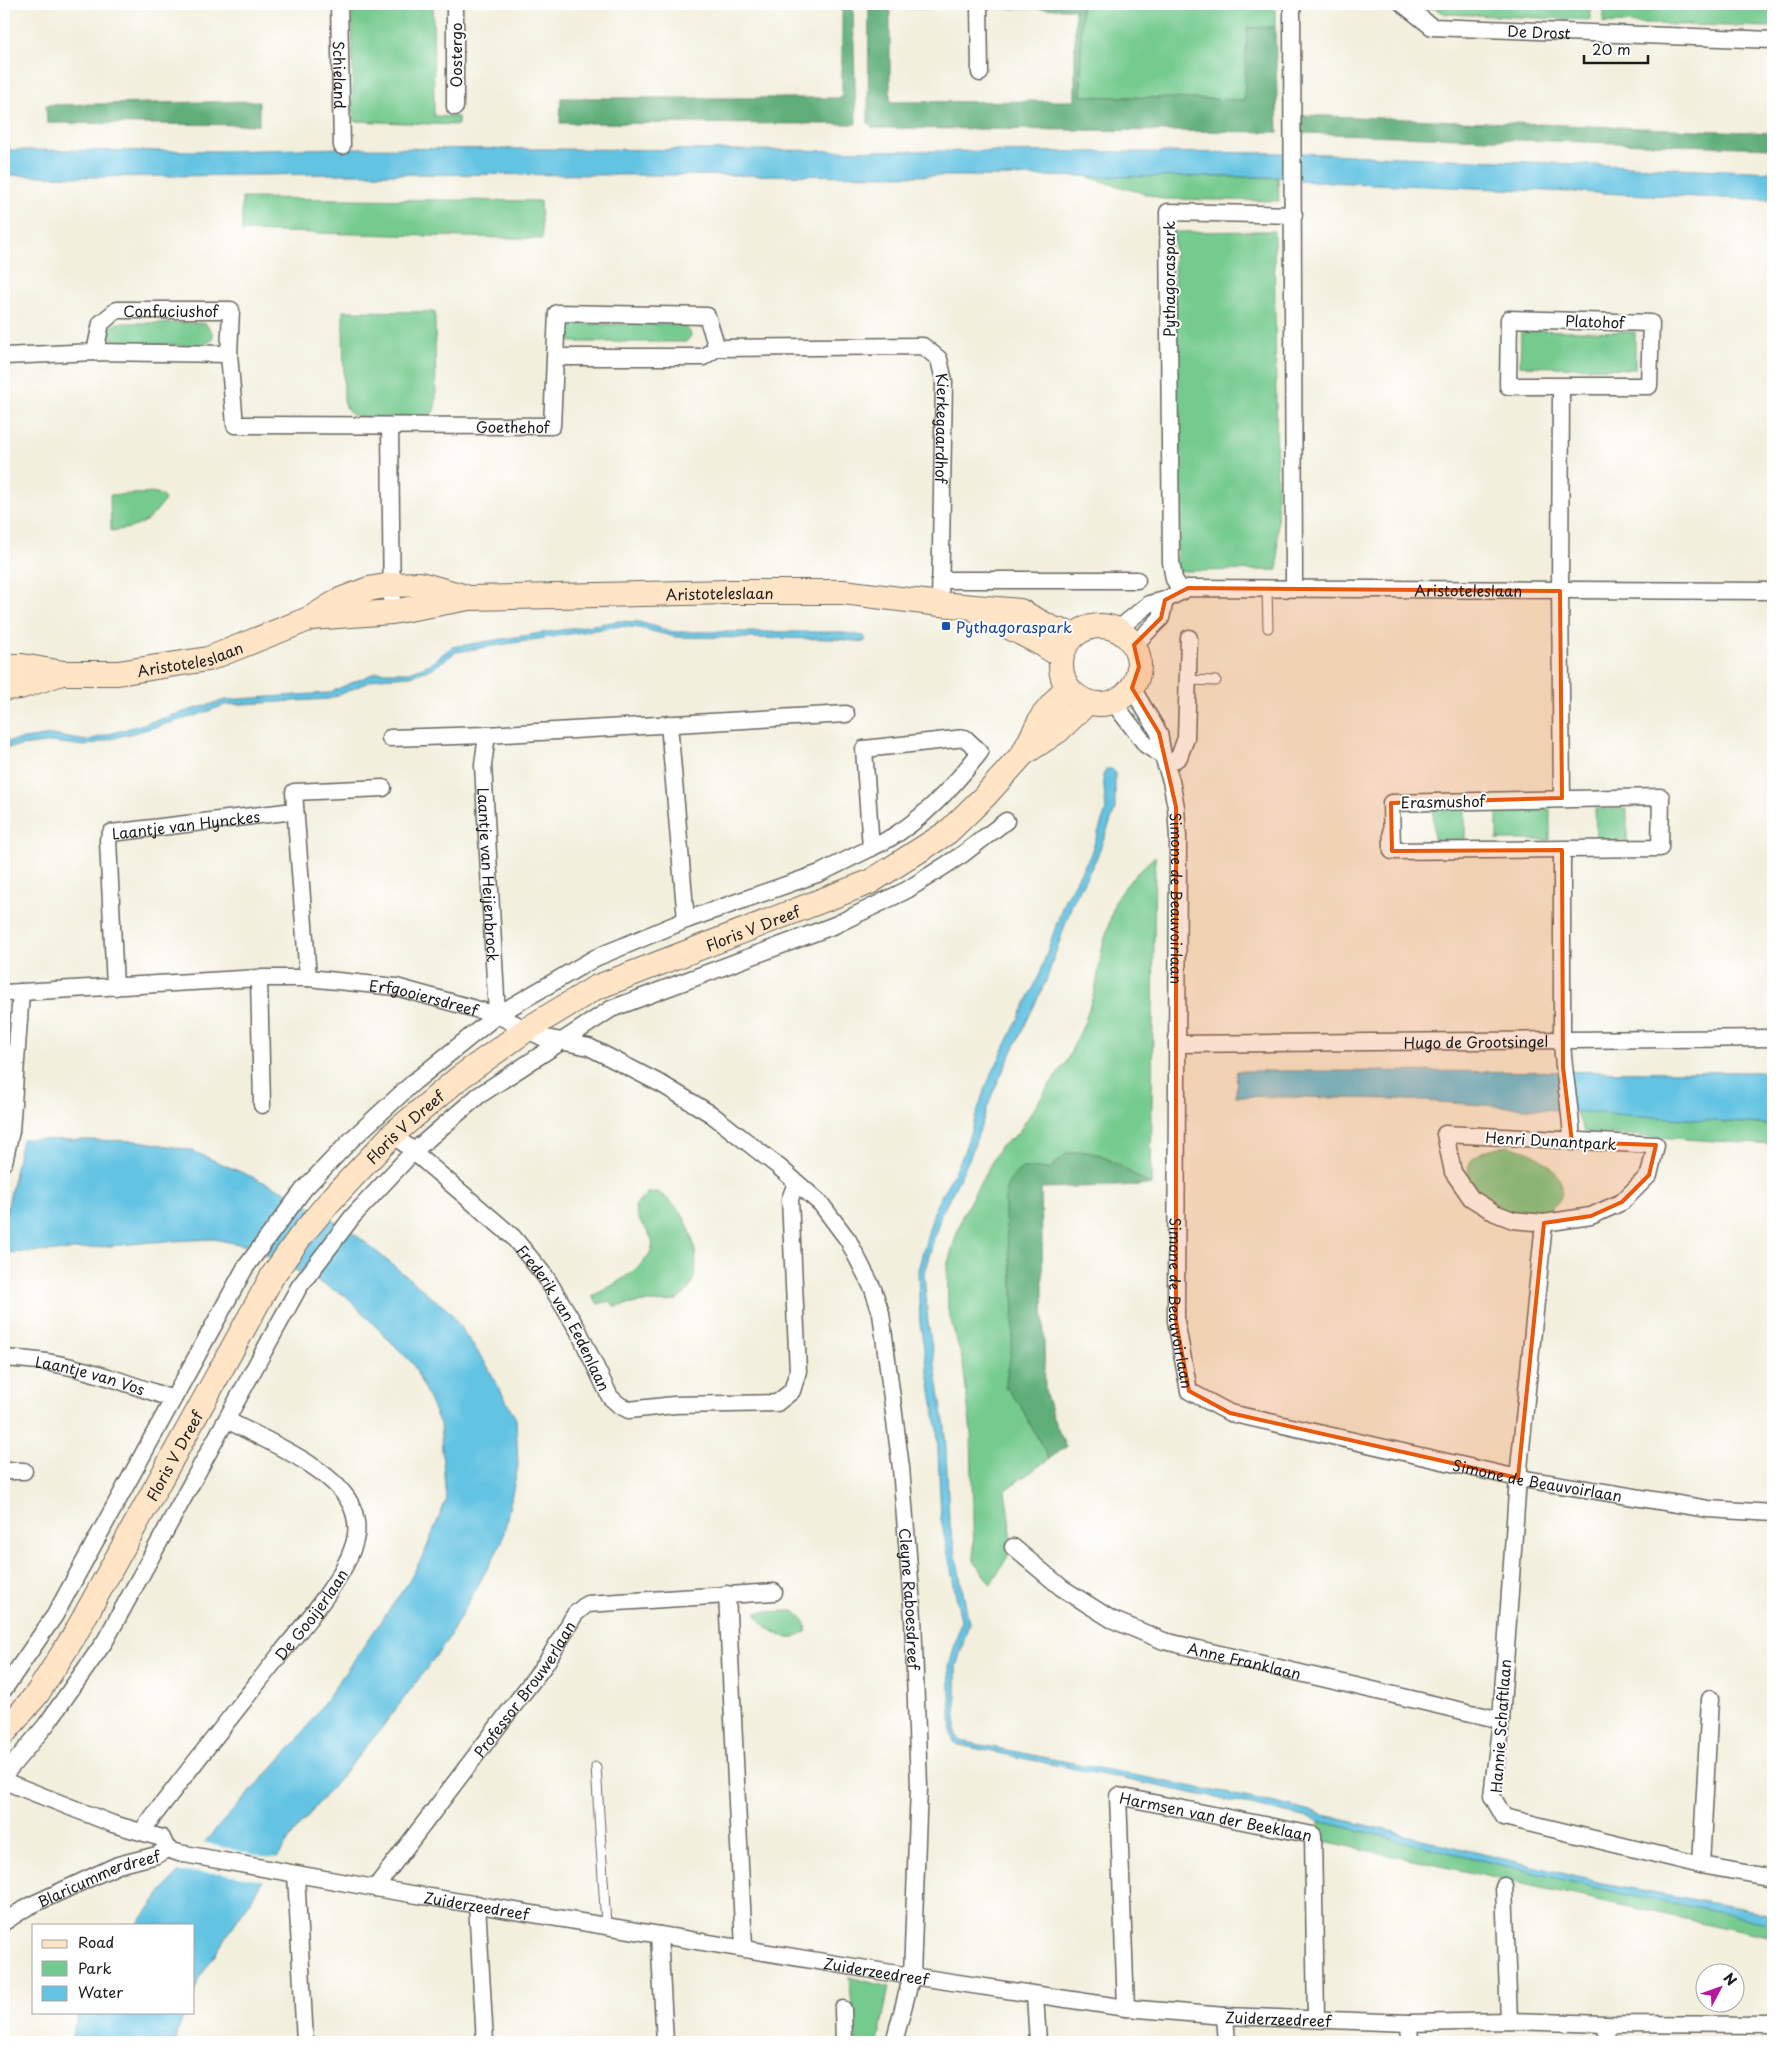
<svg xmlns="http://www.w3.org/2000/svg" width="1777" height="2046" viewBox="0 0 1777 2046" font-family="'Playpen Sans',sans-serif">
<style>
.green{fill:#74ca8e;stroke:#487355}
.forest{fill:#5fae79;stroke:#3e654a}
.water{fill:#64c3e2;stroke:#40707f}
.pier{fill:#f3efdd}
.lines{fill:none;stroke-linecap:round;stroke-linejoin:round}
.lane-casing{stroke:#676660;stroke-width:11}
.street-casing{stroke:#676660;stroke-width:19}
.secondary-casing{stroke:#676660;stroke-width:26}
.lane{stroke:#fff;stroke-width:9}
.street{stroke:#fff;stroke-width:16}
.secondary{stroke:#ffe4c6;stroke-width:24}
.marked{fill:#e8590c;fill-opacity:0.2;stroke:#e8590c;stroke-width:4;stroke-linejoin:round}
.transit-dot{fill:#1a4fb4;stroke:#fff;stroke-width:2}
.labels{text-anchor:middle;dominant-baseline:central;stroke-width:4;stroke-linejoin:round;paint-order:stroke}
.street-label{font-size:15px;fill:#1c1c1c;stroke:#fff}
.transit-label{font-size:15px;fill:#164399;stroke:#fff;text-anchor:start}
</style>
<rect width="100%" height="100%" fill="#fff"/>
<filter id="ink" filterUnits="userSpaceOnUse"><feTurbulence type="fractalNoise" baseFrequency=".02" numOctaves="2"/><feDisplacementMap in="SourceGraphic" scale="10" xChannelSelector="R" yChannelSelector="G"/><feConvolveMatrix kernelMatrix="1 2 1 2 8 2 1 2 1" color-interpolation-filters="sRGB"/></filter>
<filter id="wash" filterUnits="userSpaceOnUse"><feTurbulence type="fractalNoise" baseFrequency=".0096" numOctaves="4" result="noise"/><feDisplacementMap in="SourceGraphic" scale="20" xChannelSelector="R" yChannelSelector="G"/><feGaussianBlur stdDeviation="1.12" result="paint"/><feColorMatrix in="noise" values="0 0 0 0 0 0 0 0 0 0 0 0 0 0 0 0 0 1.4 0 .05"/><feComposite in="paint" operator="in"/></filter>
<g filter="url(#wash)">
<rect width="100%" height="100%" fill="#f3efdd"/>
<g class="green">
<path d="M352,4H433L434,116L458,117V125L353,121Z"/>
<path d="M1081,4H1275V27L1247,28L1245,100L1081,96Z"/>
<path d="M1424,4H1590V20L1446,14Z"/>
<path d="M1605,4H1771V27L1603,23Z"/>
<path d="M1084,176L1278,177L1279,201L1163,199Z"/>
<path d="M242,198L540,201L542,239L242,231Z"/>
<path d="M1274,231L1278,570L1177,571L1174,232Z"/>
<path d="M343,311L435,312L436,403L433,413L427,417H357L349,412L344,403Z"/>
<path d="M117,323H199L206,324L213,334L212,340L202,346L120,343L112,339L109,334L110,328Z"/>
<path d="M574,324H677C684,326 690,328 691,336L686,342H571L567,337L566,331Z"/>
<path d="M1521,330L1635,332V369L1520,366Z"/>
<path d="M157,493L162,496L165,500C146,525 141,527 111,531L110,495Z"/>
<path d="M1433,808H1465V840H1434Z"/>
<rect x="1497" y="809" width="53" height="31"/>
<path d="M1595,809H1627V841H1596Z"/>
<path d="M1155,856L1151,1185L1101,1155L1057,1161L1051,1169L1022,1168L1006,1214L1013,1289L1014,1323L1012,1353L1005,1386L1020,1405L1049,1459L1005,1490L1013,1547L991,1585L974,1561L971,1433L963,1363L948,1310L947,1266L962,1216L1000,1147L1018,1133L1046,1090L1065,1064L1084,1024L1096,986L1102,949L1116,898L1133,877Z"/>
<path d="M1576,1111L1773,1125V1145L1584,1132Z"/>
<path d="M1508,1146C1516,1148 1523,1149 1530,1152C1548,1160 1575,1186 1555,1205C1532,1227 1485,1208 1472,1184C1457,1156 1488,1148 1508,1146Z"/>
<path d="M658,1192C667,1199 675,1204 681,1213C696,1235 707,1285 676,1300C666,1304 656,1302 645,1302C635,1303 625,1305 615,1307L610,1301L598,1304L592,1296C608,1289 658,1261 652,1241C648,1227 636,1224 635,1206L647,1193Z"/>
<path d="M794,1611C802,1617 808,1622 806,1632C803,1634 798,1637 795,1637C779,1639 761,1625 755,1612Z"/>
<path d="M1320,1821L1601,1889L1773,1920V1938L1329,1842H1320Z"/>
<path d="M849,1977L889,1987L878,2042H856Z"/>
</g>
<g class="forest">
<path d="M842,4H853L856,124L560,123L561,98H842Z"/>
<path d="M869,4H955V7L890,9V102L1075,101V9L998,8L999,4H1081V96L1244,100L1247,28L1275,27L1278,132L873,128L868,123Z"/>
<path d="M259,101V125L47,123L46,105Z"/>
<path d="M1302,115L1773,133V148L1301,133Z"/>
<path d="M1082,1151L1101,1155L1151,1185L1041,1188L1045,1390L1053,1418L1066,1447L1049,1459L1020,1405L1005,1386C1012,1354 1015,1323 1013,1290C1012,1258 1001,1220 1006,1189C1008,1181 1015,1174 1022,1168L1051,1169L1066,1154Z"/>
</g>
<g class="water">
<path d="M343,148L1301,153L1773,172V200L1300,181L1278,177L342,174L81,177L4,175V150L224,151Z"/>
<path d="M619,621L639,622L674,632H837L864,636L866,640L864,642L837,639L676,637L639,628L620,626L456,652L433,668L411,676L378,678L329,699L225,705L195,716L85,746L53,742L4,748V742L52,735L86,741L225,700L328,693L377,672H410L430,664L452,647Z"/>
<path d="M1106,769H1112L1115,772V810L1096,859L1072,904L1046,981L993,1092L970,1157L941,1215L924,1273L928,1323L945,1427L949,1520L969,1623L956,1667V1735L961,1741L1275,1803L1602,1883L1773,1914V1923L1601,1889L1274,1810L959,1745L954,1742L952,1736L949,1667L961,1621L941,1519L937,1428L920,1323L918,1270L935,1208L963,1155L985,1088L1039,976L1065,899L1090,856L1106,810L1103,775Z"/>
<path d="M1237,1071L1773,1072V1125L1395,1099L1236,1096Z"/>
<path d="M22,1139L139,1141L190,1150L289,1193L356,1235L449,1311L486,1364L516,1419L518,1466L502,1542L445,1644L380,1730L293,1834L201,1976L194,1992V1925H137L155,1900L216,1829L297,1741L408,1583L425,1552L446,1500L440,1424L413,1364L346,1296L248,1246L214,1239L151,1242L59,1251L4,1253V1225Z"/>
<path d="M79,2012H185L178,2030L176,2042H70Z"/>
</g>
<path class="pier" d="M202,1842L264,1857L280,1858L266,1881L221,1873L175,1872Z"/>
</g>
<g filter="url(#ink)">
<g class="lines">
<g class="lane-casing">
<g id="lane">
<path d="M1267,588L1268,628"/>
<path d="M1188,680L1216,681"/>
<path d="M596,1767L606,1925"/>
</g>
</g>
<g class="street-casing">
<g id="street">
<path id="s1" d="M339,4L342,146"/>
<path d="M455,4V107"/>
<path d="M979,4L980,73"/>
<path d="M1292,4L1294,588"/>
<path id="s2" d="M1403,4L1432,27L1773,40"/>
<path d="M1509,319L1651,323L1649,386H1508Z"/>
<path id="s3" d="M95,352L101,323L117,310H231L229,354"/>
<path id="s4" d="M4,356L95,352L229,354L235,425L552,426L557,313L707,316L717,348"/>
<path id="s5" d="M556,357H703L717,348L923,346L939,359L944,381L940,604"/>
<path d="M1561,387L1560,591L1562,798"/>
<path d="M390,426L392,612"/>
<path d="M940,580H1137"/>
<path d="M1181,591L1174,579L1171,562L1168,212L1294,215"/>
<path id="s6" d="M1117,630L1149,604L1165,600L1188,588L1773,591"/>
<path d="M1134,645L1161,618L1165,600"/>
<path id="s7" d="M1132,688L1159,733L1163,756L1171,781L1176,807L1178,837L1176,1321L1189,1391L1230,1413L1518,1478L1708,1509L1773,1513"/>
<path d="M1113,702L1146,745L1163,756"/>
<path d="M669,724L686,920"/>
<path id="s8" d="M487,735L483,765L497,1015"/>
<path d="M390,738L487,735L846,714"/>
<path d="M965,738L980,752C951,790 915,829 871,848L864,749Z"/>
<path d="M1166,766L1179,757L1186,738L1189,638"/>
<path d="M1661,797L1660,848L1392,851L1391,803Z"/>
<path d="M1562,850V1039C1563,1074 1571,1107 1572,1142"/>
<path d="M259,978L262,1105"/>
<path d="M308,978L294,792L383,788"/>
<path id="s9" d="M115,987L108,840L111,833L294,811"/>
<path id="s10" d="M4,993L259,978H308L396,987L497,1015L542,1037L589,1047L663,1085L711,1114L779,1167L821,1204L848,1240L873,1289L881,1313L901,1468L913,1617L919,1787L912,1975L894,2042"/>
<path id="s11" d="M1177,1044L1773,1038"/>
<path id="s12" d="M393,1134L513,1237L545,1276L578,1330L610,1397L619,1405L629,1410L674,1405L777,1403L792,1391L798,1371L790,1199L796,1183"/>
<path d="M1445,1134L1656,1145L1649,1175L1622,1202L1591,1216L1544,1223L1513,1220L1495,1213L1471,1198L1453,1172Z"/>
<path d="M4,1162L11,1131L21,992"/>
<path d="M1544,1223L1518,1478L1501,1720L1492,1796L1504,1817L1701,1865L1773,1878"/>
<path id="s13" d="M4,1358C18,1359 32,1360 46,1362C90,1369 132,1385 173,1399"/>
<path d="M4,1471H24"/>
<path id="s14" d="M1013,1547L1062,1588L1111,1619L1164,1641L1501,1720"/>
<path d="M727,1594L744,1948"/>
<path d="M4,1689L55,1615L245,1268L304,1189L352,1139L414,1082L497,1015L595,958L686,920L820,873L871,848"/>
<path d="M4,1775L46,1725L105,1641L299,1287L353,1216L414,1151L478,1096L611,1009L835,925L907,890L963,854L1006,821"/>
<path id="s15" d="M4,1781L113,1824L162,1838L167,1849L179,1853L375,1888L885,1972L1126,2008L1225,2016L1409,2023L1509,2021L1606,2024L1773,2025"/>
<path id="s16" d="M141,1832C187,1772 234,1713 281,1653C304,1625 347,1575 355,1540C358,1529 356,1517 352,1507C335,1468 264,1440 227,1420"/>
<path d="M1701,1865L1710,1699"/>
<path d="M296,1874L305,2042"/>
<path d="M1504,1886L1509,2021"/>
<path id="s17" d="M375,1888L546,1663L575,1614L587,1604L774,1592"/>
<path d="M477,1904L485,2042"/>
<path id="s18" d="M4,1922L27,1907L118,1865L157,1855L167,1849"/>
<path d="M659,1935L665,2042"/>
<path d="M1035,1995L1038,2042"/>
<path id="s19" d="M1126,2008L1118,1796L1313,1835L1316,2019"/>
<path d="M843,2009L844,2042"/>
<path d="M1225,2016L1227,2042"/>
<path d="M1409,2023L1410,2042"/>
<path d="M1606,2024L1607,2042"/>
</g>
</g>
<g class="secondary-casing">
<g id="secondary">
<path d="M978,611L1042,644L1061,656"/>
<path id="s20" d="M311,618L392,612L469,598L728,592H843L940,604L1020,611L1051,628L1074,635"/>
<circle cx="1100" cy="665" r="39"/>
<path id="s21" d="M4,666H22L63,673H118L208,659L311,618L340,600L369,589L391,585L420,584L463,596"/>
<path d="M4,688L20,687L59,674"/>
<path d="M1024,752L1042,717L1067,687"/>
<path id="s22" d="M4,1733L37,1694L74,1636L273,1275L300,1237L330,1201L393,1134L459,1078L526,1030L595,988L870,882L948,832L984,797L1023,754L1058,731L1087,703"/>
</g>
</g>
<use href="#lane" class="lane"/>
<use href="#street" class="street"/>
<use href="#secondary" class="secondary"/>
</g>
</g>
<path class="marked" d="M1188,588L1560,591L1562,798L1391,803L1392,851L1562,850L1563,1067L1572,1142L1656,1145L1649,1175L1622,1202L1591,1216L1544,1223L1518,1478L1230,1413L1189,1391L1176,1321V807L1159,733L1132,688L1139,667L1134,645L1161,618L1165,600Z"/>
<rect class="transit-dot" x="941" y="621" width="10" height="10" rx="2.5"/>
<g class="labels">
<g class="street-label">
<text stroke="none"><textPath href="#s2" startOffset="144">De Drost</textPath></text>
<text transform="translate(455 55) rotate(-90)">Oostergo</text>
<text stroke="none"><textPath href="#s1" startOffset="71">Schieland</textPath></text>
<text transform="translate(1168 279) rotate(-90)">Pythagoraspark</text>
<text stroke="none"><textPath href="#s3" startOffset="104">Confuciushof</textPath></text>
<text transform="translate(1595 321) rotate(2)">Platohof</text>
<text stroke="none"><textPath href="#s4" startOffset="574">Goethehof</textPath></text>
<text stroke="none"><textPath href="#s5" startOffset="460">Kierkegaardhof</textPath></text>
<text stroke="none"><textPath href="#s6" startOffset="364">Aristoteleslaan</textPath></text>
<text stroke="none"><textPath href="#s20" startOffset="410">Aristoteleslaan</textPath></text>
<text stroke="none"><textPath href="#s21" startOffset="188">Aristoteleslaan</textPath></text>
<text transform="translate(1443 801) rotate(-1)">Erasmushof</text>
<text stroke="none"><textPath href="#s9" startOffset="230">Laantje van Hynckes</textPath></text>
<text stroke="none"><textPath href="#s8" startOffset="140">Laantje van Heijenbrock</textPath></text>
<text stroke="none"><textPath href="#s7" startOffset="220">Simone de Beauvoirlaan</textPath></text>
<text stroke="none"><textPath href="#s22" startOffset="1136">Floris V Dreef</textPath></text>
<text stroke="none"><textPath href="#s10" startOffset="422">Erfgooiersdreef</textPath></text>
<text stroke="none"><textPath href="#s11" startOffset="299">Hugo de Grootsingel</textPath></text>
<text stroke="none"><textPath href="#s22" startOffset="731">Floris V Dreef</textPath></text>
<text transform="translate(1551 1140) rotate(3)">Henri Dunantpark</text>
<text stroke="none"><textPath href="#s7" startOffset="625">Simone de Beauvoirlaan</textPath></text>
<text stroke="none"><textPath href="#s12" startOffset="254">Frederik van Eedenlaan</textPath></text>
<text stroke="none"><textPath href="#s13" startOffset="88">Laantje van Vos</textPath></text>
<text stroke="none"><textPath href="#s22" startOffset="326">Floris V Dreef</textPath></text>
<text stroke="none"><textPath href="#s7" startOffset="1075">Simone de Beauvoirlaan</textPath></text>
<text stroke="none"><textPath href="#s10" startOffset="1290">Cleyne Raboesdreef</textPath></text>
<text stroke="none"><textPath href="#s16" startOffset="276">De Gooijerlaan</textPath></text>
<text stroke="none"><textPath href="#s14" startOffset="262">Anne Franklaan</textPath></text>
<text stroke="none"><textPath href="#s17" startOffset="249">Professor Brouwerlaan</textPath></text>
<text transform="translate(1500 1726) rotate(-86)">Hannie Schaftlaan</text>
<text stroke="none"><textPath href="#s19" startOffset="312">Harmsen van der Beeklaan</textPath></text>
<text stroke="none"><textPath href="#s18" startOffset="105">Blaricummerdreef</textPath></text>
<text stroke="none"><textPath href="#s15" startOffset="495">Zuiderzeedreef</textPath></text>
<text stroke="none"><textPath href="#s15" startOffset="900">Zuiderzeedreef</textPath></text>
<text stroke="none"><textPath href="#s15" startOffset="1305">Zuiderzeedreef</textPath></text>
</g>
<g class="transit-label">
<text x="956" y="626">Pythagoraspark</text>
</g>
</g>
<rect width="1777" height="2046" fill="none" stroke="#fff" stroke-width="20"/>
<rect x="32" y="1924" width="162" height="90" fill="#ffffff" stroke="#a4a4a4"/>
<rect x="42" y="1940" width="25" height="8" fill="#ffe4c6" stroke="#a4a4a4"/>
<text x="78" y="1948" font-size="15" fill="#1c1c1c">Road</text>
<rect x="42" y="1961" width="25" height="15" fill="#74ca8e" stroke="#a4a4a4"/>
<text x="78" y="1974" font-size="15" fill="#1c1c1c">Park</text>
<rect x="42" y="1986" width="25" height="15" fill="#64c3e2" stroke="#a4a4a4"/>
<text x="78" y="1998" font-size="15" fill="#1c1c1c">Water</text>
<g transform="translate(1720 1988) rotate(49)"><circle r="24" fill="#ffffff" stroke="#a4a4a4"/>
<path d="M0-4L9 19L0 12L-9 19Z" fill="#b5179e"/>
<text y="-8" font-size="14" font-weight="bold" text-anchor="middle" fill="#1c1c1c">N</text>
</g>
<path d="M1584 55v8h64v-8" fill="none" stroke="#1c1c1c" stroke-width="2.5"/>
<text x="1592" y="55" font-size="15" fill="#1c1c1c" stroke="#ffffff" stroke-width="4" paint-order="stroke">20 m</text>
</svg>
